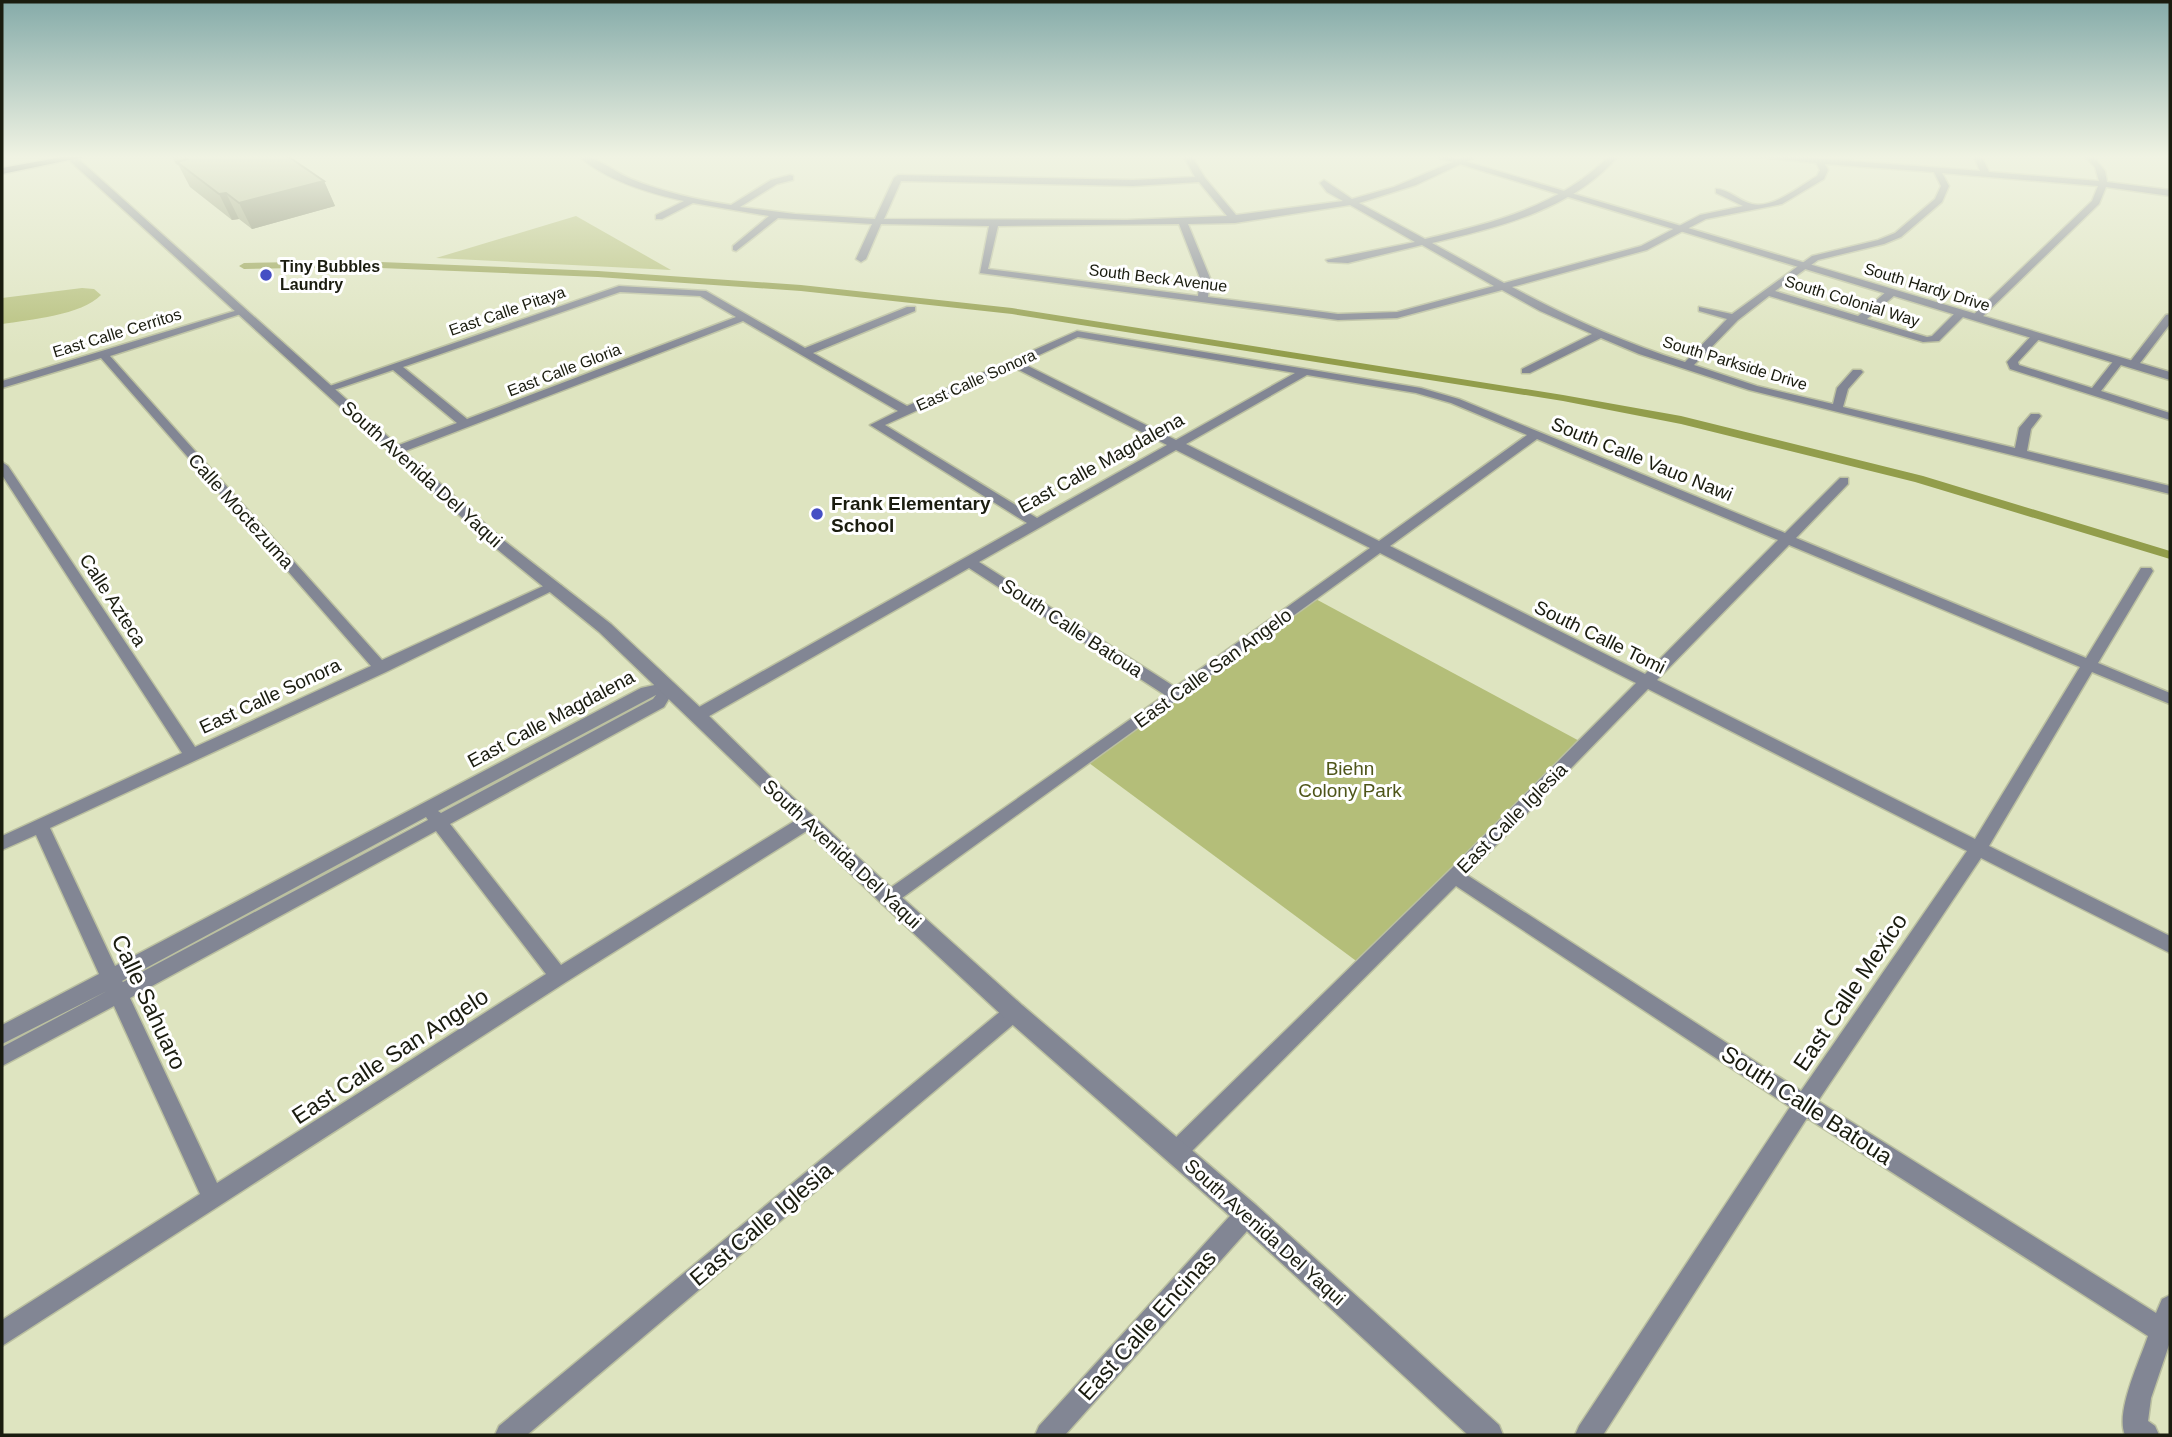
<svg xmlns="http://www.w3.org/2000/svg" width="2172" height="1437" viewBox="0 0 2172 1437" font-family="Helvetica,sans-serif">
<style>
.green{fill:#b4be79}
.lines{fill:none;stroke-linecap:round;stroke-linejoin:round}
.canal{fill:#929d4b;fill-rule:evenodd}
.minor-casing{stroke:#bbc0a0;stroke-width:3}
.tertiary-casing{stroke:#bbc0a0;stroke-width:3}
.primary-casing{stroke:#bbc0a0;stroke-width:3}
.minor{fill:#828694;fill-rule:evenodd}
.tertiary{fill:#828694;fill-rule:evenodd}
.primary{fill:#393f56;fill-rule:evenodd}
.wall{fill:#969c7e}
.shaded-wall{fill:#7a7f66}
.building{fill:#afb592;stroke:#7a7f66;stroke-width:2}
.poi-dot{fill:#454fc4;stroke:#fff;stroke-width:2.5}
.labels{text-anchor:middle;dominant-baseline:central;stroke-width:6;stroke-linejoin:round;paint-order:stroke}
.far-poi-label{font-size:16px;font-weight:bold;fill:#1a1c0f;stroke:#fff;text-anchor:start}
.far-street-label{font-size:16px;fill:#1a1c0f;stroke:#fff}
.street-label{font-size:19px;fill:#1a1c0f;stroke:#fff}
.poi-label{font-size:19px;font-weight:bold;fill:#1a1c0f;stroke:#fff;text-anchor:start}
.park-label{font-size:19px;fill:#4e5519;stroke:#fff}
.near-street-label{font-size:23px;fill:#1a1c0f;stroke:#fff}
</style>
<rect width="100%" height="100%" fill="#dee4c0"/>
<g class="green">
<path d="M576,216L671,270L436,258Z"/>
<path d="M82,288L94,289L101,295C82,315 29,320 2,324V298Z"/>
<path d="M1312,597L1585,744L1363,966L1085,760Z"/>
</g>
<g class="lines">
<path class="canal" d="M356,261L598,271L801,285L1012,308L1563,395L1681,416L1923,476L2170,551V559L1915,482L1681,424L1563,401L1012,314L801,291L598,277L356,267L244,269L239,266L244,263Z"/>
<g class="minor-casing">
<g id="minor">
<path d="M577,155C595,155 614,172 631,179C663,192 697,200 731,205L771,180L790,175L793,176V180L777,184L740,207L795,214L875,219L894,178L898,175L1133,180L1195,177L1183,155H1191L1205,178L1236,215L1343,201L1327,192L1320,183L1324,180L1352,199L1394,187L1469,155H1480L1416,185L1359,203L1425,239C1492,223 1561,206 1610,155H1619C1573,210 1499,227 1432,243L1504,283L1641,246L1700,215L1743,206L1716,193V189C1729,189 1739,201 1752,204C1773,209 1800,186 1817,176L1820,170L1816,163L1738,155H1776L1980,171L1973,155H1981L1989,172L2099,181L2095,167L2083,155H2092L2105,171L2107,182L2170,190V196L2106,187L2099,204L1979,320L1970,318L2092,201L2098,186L1942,173L1949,186L1942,202L1901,237L1884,244L1818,260L1775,291L1858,316L1887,291H1895V295L1867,319L1927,337L1932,336L1956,312H1964V316L1939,341L1923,342L1769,296L1738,320L1694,365L1757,386L1833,404L1837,388L1853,370H1861L1863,372L1848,389L1843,407L2015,448L2019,428L2031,414H2039L2041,416L2031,429L2027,451L2170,486V494L1749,390L1639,354L1601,338L1530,373H1522V369L1592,334L1540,311L1502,290L1397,318L1338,320L980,273L989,226L881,224L866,259L861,262L856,259L872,224L778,218L736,251L733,250V246L769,216L693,203L662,219H656V215L684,201C647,193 605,180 577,155ZM1825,164L1934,172L1941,186L1935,199L1895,233L1878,240L1812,256L1732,314L1699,307V311L1727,319L1685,362C1625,343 1567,317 1512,287L1647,250L1706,219L1782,204L1824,179L1828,170ZM901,181L1133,186L1199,182L1227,216L1127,220L884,219ZM1350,205L1415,242L1326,260L1328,262L1348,263L1422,245L1494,286L1397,312L1338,314L1208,297L1210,278L1188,224L1235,223ZM1179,224L1200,278L1198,296L988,269L998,226Z"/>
<path d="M2160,155H2170V159Z"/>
<path d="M619,286L706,291L805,348L907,307H915V311L813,353L907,406L1077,331L1421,388L1459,399L1785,533L1840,478H1848V484L1796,538L2086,658L2141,568H2151L2153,571L2098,663L2170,693V704L2092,672L1989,846L2170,936V953L1981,858L1818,1101L2156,1313L2162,1299L2170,1295V1342L2151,1398L2148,1421L2155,1426L2159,1435H2125C2115,1412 2140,1360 2148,1336L1807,1118L1603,1435H1575L1579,1426L1790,1107L1456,886L1184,1159L1176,1162L1168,1159L1165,1152L1168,1145L1449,871L1636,683L1380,553L895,903L889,905L883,903L880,898L883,893L1165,695L969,568L704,719H692L690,715L692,711L1027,523L870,425L898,411L743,321L395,455L389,451L391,448L457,423L393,370L331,391L321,389ZM620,292L700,296L736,317L467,419L403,367ZM1078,337L1295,373L1176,440L1022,363ZM1013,367L1167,445L1037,518L885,425ZM1307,375L1416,393L1451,403L1527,435L1379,541L1186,444ZM1537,439L1778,540L1645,674L1390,546ZM1176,450L1370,548L1175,687L979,562ZM1789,545L2080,667L1975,839L1657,680ZM1648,689L1967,851L1801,1091L1467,875Z"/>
<path d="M238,310L247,312L110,356L382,660L550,583L555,582L562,586L386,672L50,828L115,966L641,688L668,682L676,687L664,707L450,824L561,965L801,817H813L816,822L813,827L566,982L2,1346V1320L200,1194L114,1006L2,1066V1047L107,991L2,1044V1025L99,974L36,835L2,850V836L182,753L2,475V462L8,466L195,747L371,666L101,358L2,388V381ZM656,695L653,699L441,813L438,811ZM426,817L428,820L123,982L122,981ZM436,831L546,974L217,1183L130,998Z"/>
<path d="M2170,314V324L2137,367H2129V363L2166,315Z"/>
<path d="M2033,334L2042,336L2018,362L2019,365L2092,388L2115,359H2123L2124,361L2101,391L2170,413V420L2010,369L2007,362Z"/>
<path d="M1014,1003L1021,1006L1024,1012L1021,1018L527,1435H495L499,1426L1007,1006Z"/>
<path d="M1247,1203L1255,1206L1258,1214L1255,1222L1065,1435H1035L1039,1426L1239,1206Z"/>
</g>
</g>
<g class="tertiary-casing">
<g id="tertiary">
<path d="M1430,155H1444L2170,372V380Z"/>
<path d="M70,157H76L502,539L611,624L704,711L772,778L896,892L1022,1005L1256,1205L1499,1425L1503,1435H1468L1238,1223L1006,1019L882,904L599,632L492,545L70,161Z"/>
</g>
</g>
<g class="primary-casing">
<path id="primary" d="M73,155H93L2,174V168Z"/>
</g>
<use href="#minor" class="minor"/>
<use href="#tertiary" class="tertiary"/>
<use href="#primary" class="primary"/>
</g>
<path class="wall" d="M172,155H286L324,181L335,206L252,229L239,219L232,220L190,187L179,166L175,163Z"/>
<g class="shaded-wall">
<path d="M2,155H9L10,157L2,159Z"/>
<path d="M324,181L335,206L252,229L239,203Z"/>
<path d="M226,193L239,219L232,220L219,194Z"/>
</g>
<path class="building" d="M183,155H286L324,181L239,203L226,193L219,194L177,162L188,159Z"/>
<linearGradient id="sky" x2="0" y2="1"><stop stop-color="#85aba9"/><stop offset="0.44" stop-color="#f0f3e3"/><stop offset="1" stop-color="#f0f3e3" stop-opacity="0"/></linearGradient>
<rect width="2172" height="356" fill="url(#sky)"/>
<g class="poi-dot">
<circle cx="266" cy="275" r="7"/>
<circle cx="817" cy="514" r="7"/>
</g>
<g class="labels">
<g class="far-poi-label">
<text x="280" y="266">Tiny Bubbles<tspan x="280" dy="18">Laundry</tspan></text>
</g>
<g class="far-street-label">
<text transform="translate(1158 278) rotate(7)">South Beck Avenue</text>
<text transform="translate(1927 287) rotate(17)">South Hardy Drive</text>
<text transform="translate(1852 301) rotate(17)">South Colonial Way</text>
<text transform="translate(507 311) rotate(-19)">East Calle Pitaya</text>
<text transform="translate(117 333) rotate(-17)">East Calle Cerritos</text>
<text transform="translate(1735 363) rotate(17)">South Parkside Drive</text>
<text transform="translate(564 370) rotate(-21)">East Calle Gloria</text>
<text transform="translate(976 380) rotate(-24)">East Calle Sonora</text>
</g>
<g class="street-label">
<text transform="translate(1642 459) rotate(22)">South Calle Vauo Nawi</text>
<text transform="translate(1101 463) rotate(-29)">East Calle Magdalena</text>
<text transform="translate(422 474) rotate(42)">South Avenida Del Yaqui</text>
<text transform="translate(241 511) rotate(48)">Calle Moctezuma</text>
<text transform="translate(113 600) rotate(57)">Calle Azteca</text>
<text transform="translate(1072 628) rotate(33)">South Calle Batoua</text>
<text transform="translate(1600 637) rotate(26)">South Calle Tomi</text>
<text transform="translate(1213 668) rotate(-36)">East Calle San Angelo</text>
<text transform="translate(270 696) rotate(-25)">East Calle Sonora</text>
<text transform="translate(551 719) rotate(-28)">East Calle Magdalena</text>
<text transform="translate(1512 818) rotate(-45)">East Calle Iglesia</text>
<text transform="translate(842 854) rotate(43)">South Avenida Del Yaqui</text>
<text transform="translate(1265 1232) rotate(42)">South Avenida Del Yaqui</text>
</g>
<g class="poi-label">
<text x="831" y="503">Frank Elementary<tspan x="831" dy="22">School</tspan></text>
</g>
<g class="park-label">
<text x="1350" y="768">Biehn<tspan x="1350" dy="22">Colony Park</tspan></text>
</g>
<g class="near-street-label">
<text transform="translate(1850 992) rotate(-56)">East Calle Mexico</text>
<text transform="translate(149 1002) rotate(65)">Calle Sahuaro</text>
<text transform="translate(390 1056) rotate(-33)">East Calle San Angelo</text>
<text transform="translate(1807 1105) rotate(33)">South Calle Batoua</text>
<text transform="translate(761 1224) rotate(-40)">East Calle Iglesia</text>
<text transform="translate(1147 1325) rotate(-48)">East Calle Encinas</text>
</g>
</g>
<rect width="2172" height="1437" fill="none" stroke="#1a1c0f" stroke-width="7"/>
</svg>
